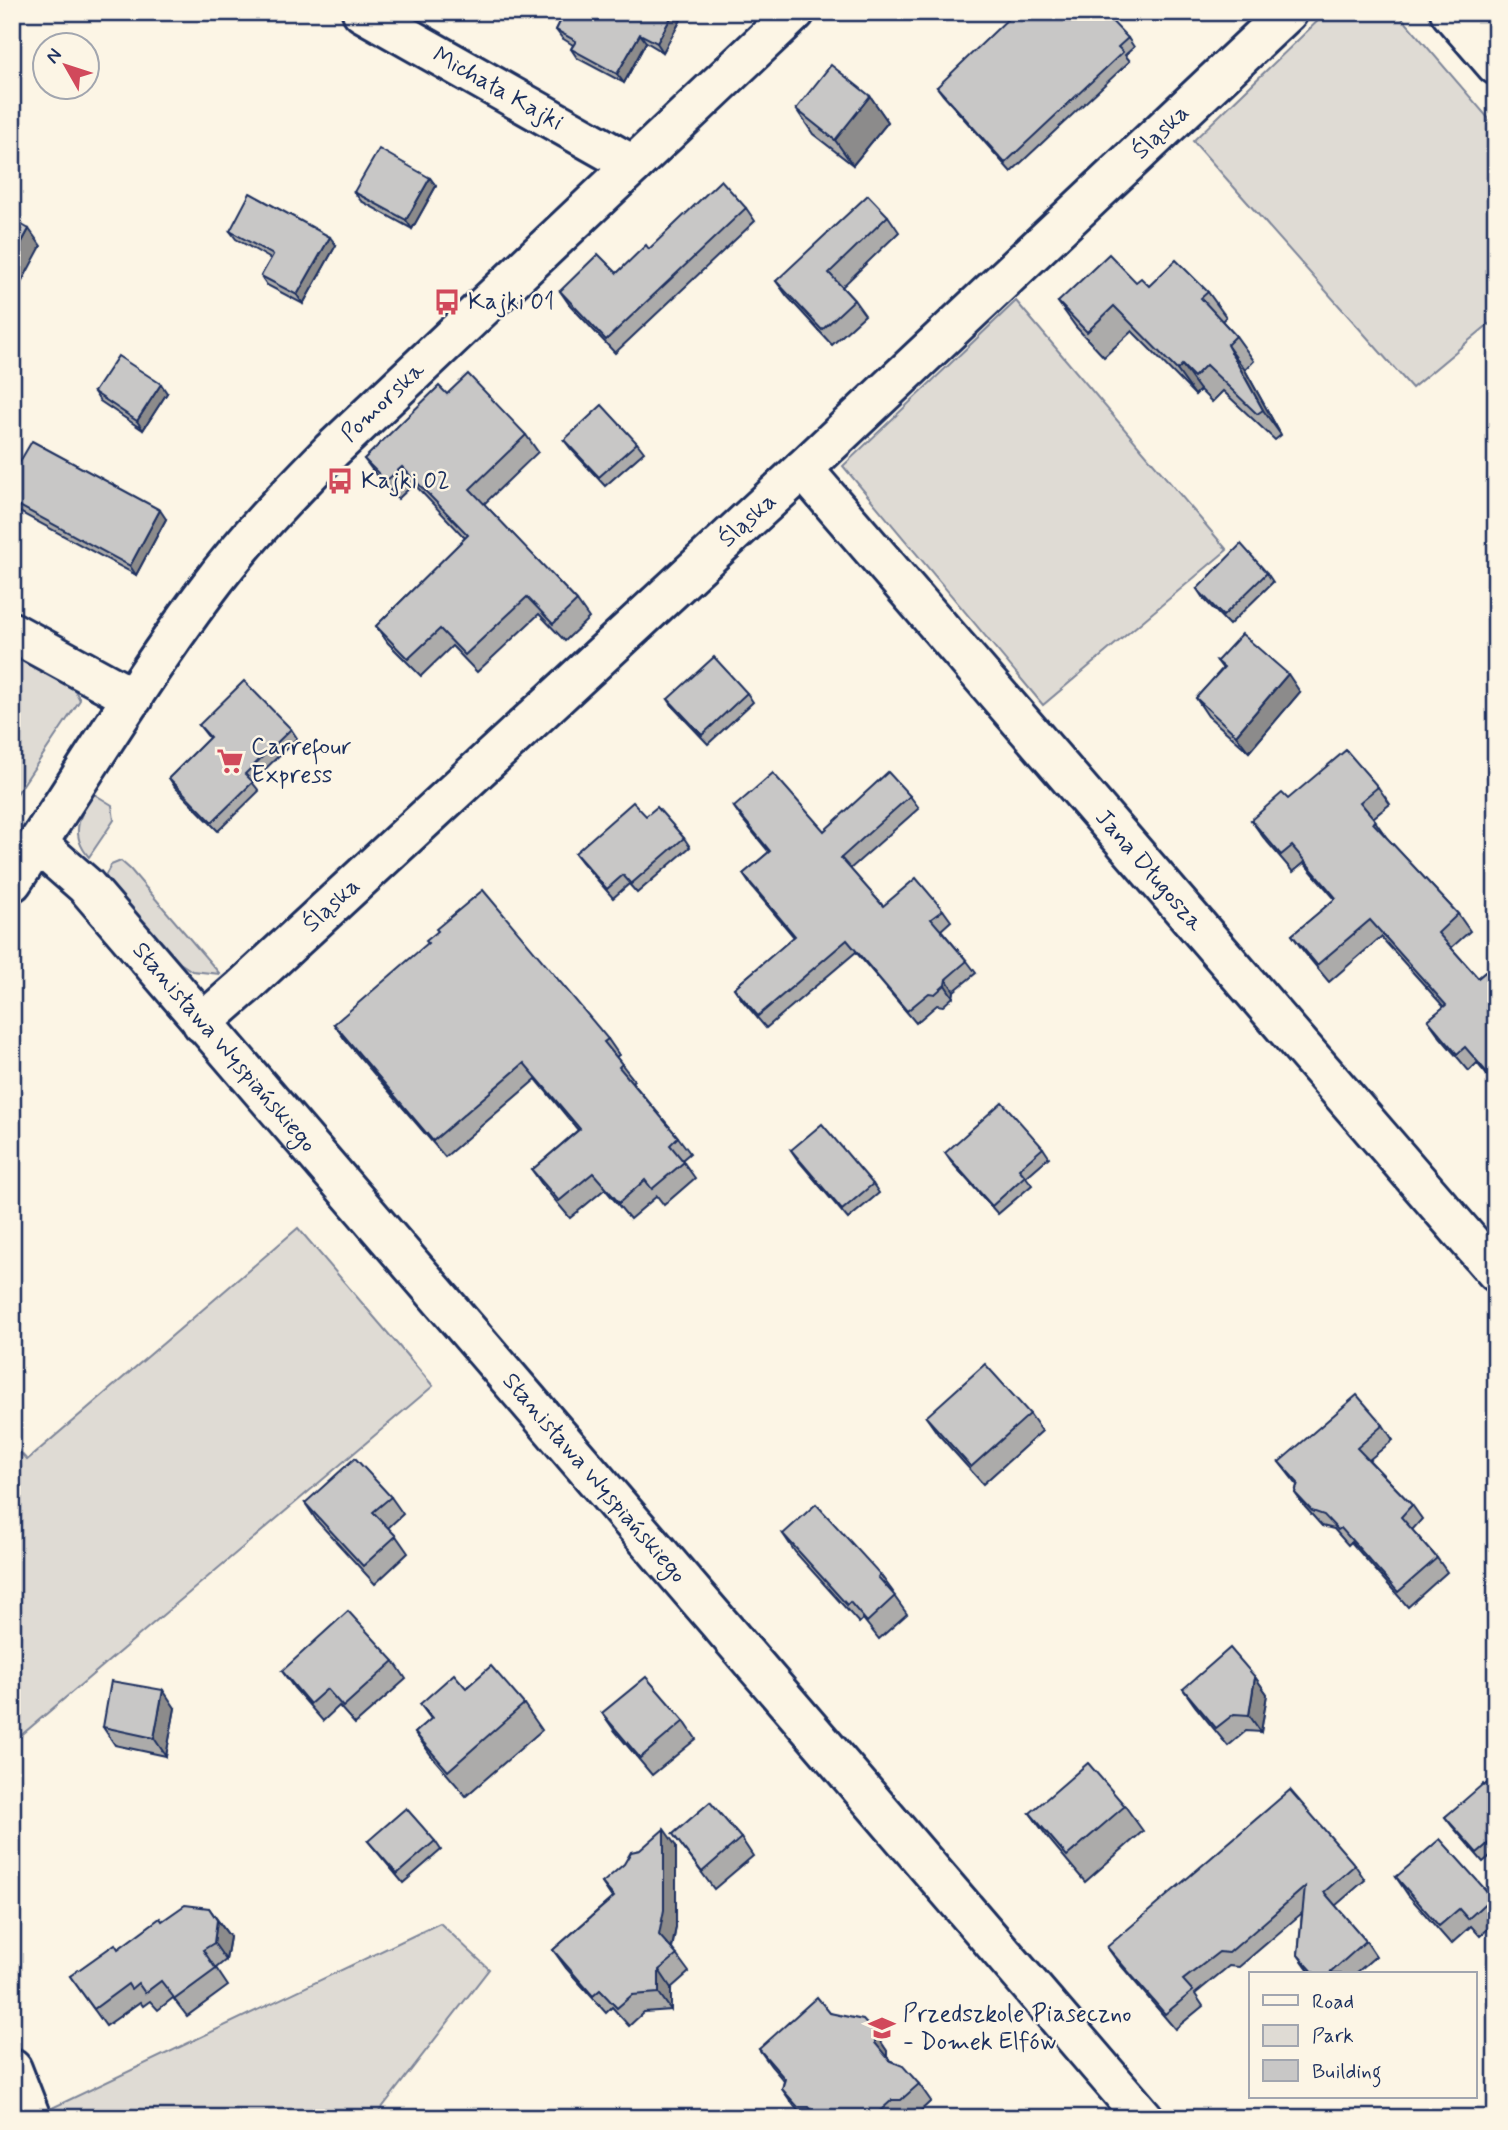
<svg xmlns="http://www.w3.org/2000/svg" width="1508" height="2130" viewBox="0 0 1508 2130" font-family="Mynerve,sans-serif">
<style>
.green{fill:#dfdbd4;stroke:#7d8599;stroke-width:2}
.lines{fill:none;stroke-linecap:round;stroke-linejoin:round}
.minor-casing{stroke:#1b2f5e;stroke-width:44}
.minor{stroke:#fcf5e5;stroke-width:38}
.wall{fill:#acabaa;stroke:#1b2f5e;stroke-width:2}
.shaded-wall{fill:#8c8b8b;stroke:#1b2f5e;stroke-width:2}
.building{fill:#c8c7c6;stroke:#1b2f5e;stroke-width:2}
.labels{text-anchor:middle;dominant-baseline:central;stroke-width:5;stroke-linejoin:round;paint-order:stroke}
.street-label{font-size:24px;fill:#1b2f5e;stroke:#fcf5e5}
.poi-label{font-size:24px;fill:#1b2f5e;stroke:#fcf5e5;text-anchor:start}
</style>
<rect width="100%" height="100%" fill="#fcf5e5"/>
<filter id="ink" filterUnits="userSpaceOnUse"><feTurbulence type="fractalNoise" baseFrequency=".0143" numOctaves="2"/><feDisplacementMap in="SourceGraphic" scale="14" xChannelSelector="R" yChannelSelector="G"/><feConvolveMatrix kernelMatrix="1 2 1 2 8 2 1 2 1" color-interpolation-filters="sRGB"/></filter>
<g filter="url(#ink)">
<g class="green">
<path d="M1327,12H1397L1496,127V318L1412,388L1193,141Z"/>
<path d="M1016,301L1227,550L1043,705L843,466Z"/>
<path d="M12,648L68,677L80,700L12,801Z"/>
<path d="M94,794L112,805L114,820L89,857C70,836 78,815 94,794Z"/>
<path d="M121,861L130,869L220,974L192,971L180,963L105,876L111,865Z"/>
<path d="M298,1228L433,1386L12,1743V1443L27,1460Z"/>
<path d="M440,1923L489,1969L374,2118H56L52,2108Z"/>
</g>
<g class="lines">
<g class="minor-casing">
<g id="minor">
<path id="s1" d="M362,12L633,165"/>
<path d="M1450,12L1496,65"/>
<path id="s2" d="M803,469L1496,1272"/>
<path d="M12,632L133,698"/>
<path id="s3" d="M38,844L86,886L1144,2118"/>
<path id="s4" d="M12,882C77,785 137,684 207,590C244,540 288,495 331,451L795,12"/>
<path id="s5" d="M202,1023L242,988L803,469L1288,12"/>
<path d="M12,2069L31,2118"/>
</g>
</g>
<use href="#minor" class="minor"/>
</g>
<g class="wall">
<path d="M565,12H680L683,16L663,52L646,42L624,83L577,58L571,49L573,45L562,38L556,30Z"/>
<path d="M1128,38L1134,47L1125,55L1130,61L1011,172L943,95L937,87Z"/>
<path d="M870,96L888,122L853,165L813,134L796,109Z"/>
<path d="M430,178L436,186L412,229L361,201L354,192Z"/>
<path d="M746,208L755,221L615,353L569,304L560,291L617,273L649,249Z"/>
<path d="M888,216L899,232L842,287L854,300L865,315L832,345L787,296L776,281Z"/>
<path d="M230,231L336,245L303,304L267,285L261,276L271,259L236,239Z"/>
<path d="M1136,282L1149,286L1208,292L1226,317L1222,321L1236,336L1254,361L1245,370L1281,435L1275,440L1223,391L1212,402L1200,390L1195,395L1132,331L1104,357L1076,327L1058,302Z"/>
<path d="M94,392L167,393L143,430L100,401Z"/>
<path d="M447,394L526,435L538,452L484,504L577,601L589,618L565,641L539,614L477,672L452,646L421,676L388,643L376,626L465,538L414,484L398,499L377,476L364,459Z"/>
<path d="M564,440L637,443L644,452L605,486L571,449Z"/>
<path d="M12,475L166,519L136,575L12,508Z"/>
<path d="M1267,573L1273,582L1229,625L1203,598L1197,589Z"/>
<path d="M1217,661L1300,692L1249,752L1208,716L1196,698L1223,669Z"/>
<path d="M747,693L753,702L708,744L674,708L668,699Z"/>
<path d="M199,725L291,729L297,738L252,782L259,791L218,831L175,787L169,778L209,738Z"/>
<path d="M1378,787L1390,804L1373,818L1387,838L1458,914L1470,931L1451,948L1478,978L1496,963V1086L1477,1063L1469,1071L1440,1037L1428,1020L1444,1007L1381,937L1329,982L1304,952L1292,935L1335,899L1304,863L1293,872L1263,837L1251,820L1288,799Z"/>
<path d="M910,796L919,808L850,869L883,906L943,910L951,921L941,930L967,961L976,973L954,991L953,997L943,1006L937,1005L916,1023L856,952L766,1028L742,1000L734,988L794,937L751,886L743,874L769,852L742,819L734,807L824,831Z"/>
<path d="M646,816L684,838L690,847L637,893L629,884L613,898L582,862L575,853Z"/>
<path d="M334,1024L608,1039L619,1055L616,1057L634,1080L632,1082L678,1137L690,1153L682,1160L695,1178L664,1205L657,1196L630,1219L605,1189L570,1218L543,1186L532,1170L578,1130L536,1079L445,1157L345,1040Z"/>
<path d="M1043,1148L1049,1157L1026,1177L1032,1185L998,1214L951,1162L945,1153Z"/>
<path d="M791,1150L873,1184L879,1193L848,1219L797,1159Z"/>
<path d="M1030,1414L1042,1431L983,1484L938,1434L926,1417Z"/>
<path d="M1383,1425L1393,1440L1369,1460L1412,1505L1422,1519L1412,1530L1437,1558L1447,1572L1408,1607L1351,1542L1348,1545L1334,1529L1322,1526L1305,1507L1295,1493L1297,1485L1279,1462Z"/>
<path d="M391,1497L403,1514L388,1528L396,1536L408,1553L375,1584L317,1521L305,1503Z"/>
<path d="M783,1534L880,1574L893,1592L892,1593L907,1614L879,1639L863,1619L859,1623L795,1552Z"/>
<path d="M394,1661L406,1679L355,1724L339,1706L323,1721L294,1688L282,1671Z"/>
<path d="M1255,1677L1267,1694L1261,1732L1246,1731L1228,1746L1195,1706L1183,1689Z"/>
<path d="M466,1688L524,1704L542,1730L466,1796L433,1758L415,1733L431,1719L420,1704Z"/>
<path d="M175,1708L166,1756L115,1745L103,1727Z"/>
<path d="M602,1713L684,1721L696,1739L652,1775L614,1730Z"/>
<path d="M1496,1776V1851L1483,1862L1452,1826L1445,1817Z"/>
<path d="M1125,1806L1143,1831L1085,1882L1048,1838L1030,1813Z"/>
<path d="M673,1834L741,1838L753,1856L714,1889Z"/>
<path d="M368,1841H435L441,1850L403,1883Z"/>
<path d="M676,1846V1927L672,1949L689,1972L671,1988V2010L644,2012L629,2026L612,2007L606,2013L566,1968L553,1950L612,1898L602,1883Z"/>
<path d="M1355,1865L1365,1880L1335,1906L1366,1941L1376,1956L1355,1974H1312L1308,1969L1298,1955L1302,1913L1239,1967L1229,1966L1195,1994L1203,2006L1175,2029L1117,1961L1107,1947Z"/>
<path d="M1396,1877L1492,1897L1496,1902V1922L1480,1936L1471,1926L1451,1944L1408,1895Z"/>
<path d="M209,1908L230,1937L226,1960L216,1968L228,1986L187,2016L173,1998L158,2010L150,2001L143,2006L140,2002L106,2026L70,1976L118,1949L162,1921Z"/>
<path d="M830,2013L875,2033L887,2051V2057L919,2084L931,2101L913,2118H804L794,2106L782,2089L784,2081L771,2066L759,2049Z"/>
</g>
<g class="shaded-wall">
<path d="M674,12H680L683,16L663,52L657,43Z"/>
<path d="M640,34L646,42L624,83L617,74Z"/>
<path d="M870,96L888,122L853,165L835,140Z"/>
<path d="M430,178L436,186L412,229L406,220Z"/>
<path d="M29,229L41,246L12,300V260Z"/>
<path d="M330,237L336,245L303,304L297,295Z"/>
<path d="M1227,345L1245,370L1281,435L1263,410Z"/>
<path d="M1182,365L1200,390L1195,395L1177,370Z"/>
<path d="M161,384L167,393L143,430L137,421Z"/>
<path d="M160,510L166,519L136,575L130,566Z"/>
<path d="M1288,674L1300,692L1249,752L1236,735Z"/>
<path d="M946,979L954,991L953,997L945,985Z"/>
<path d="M1255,1677L1267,1694L1261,1732L1249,1715Z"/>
<path d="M163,1690L175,1708L166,1756L154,1738Z"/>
<path d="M664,1829L676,1846V1927L671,1952L659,1935Z"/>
<path d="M217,1920L230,1937L226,1960L214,1943Z"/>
<path d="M659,1970L671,1988V2010L659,1993Z"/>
<path d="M875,2033L887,2051V2061L875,2043Z"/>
</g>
<g class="building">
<path d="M565,12H674L657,43L640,34L617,74L571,49L576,41L556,30Z"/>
<path d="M1015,12H1103L1128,38L1118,47L1123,52L1005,163L937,87Z"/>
<path d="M831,65L870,96L835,140L796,109Z"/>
<path d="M379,149L430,178L406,220L354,192Z"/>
<path d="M721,180L746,208L606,340L560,291L598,254L617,273L646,245L649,249Z"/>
<path d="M250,193L330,237L297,295L261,276L273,255L230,231Z"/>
<path d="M868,195L888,216L829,273L854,300L822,330L776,281Z"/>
<path d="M12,219L29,229L12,260Z"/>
<path d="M1109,254L1136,282L1141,278L1149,286L1176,260L1208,292L1201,298L1236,336L1227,345L1263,410L1257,414L1206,365L1194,377L1182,365L1177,370L1114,306L1087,332L1058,302Z"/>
<path d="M118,356L161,384L137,421L94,392Z"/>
<path d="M468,374L526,435L470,489L577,601L553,624L527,597L465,655L440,629L408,659L376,626L468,535L402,467L386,481L364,459L439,386L447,394Z"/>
<path d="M602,405L637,443L599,477L564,440Z"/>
<path d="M32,441L160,510L130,566L12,502V475Z"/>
<path d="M1241,544L1267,573L1223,616L1197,589Z"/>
<path d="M1242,634L1288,674L1236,735L1196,698L1224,667L1217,661Z"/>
<path d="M714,657L747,693L702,735L668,699Z"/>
<path d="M244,681L291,729L245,774L253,782L212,822L169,778L210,737L199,725Z"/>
<path d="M1346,750L1378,787L1360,802L1376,821L1373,823L1458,914L1438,933L1478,978L1496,963V1083L1465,1047L1457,1054L1428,1020L1446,1005L1370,920L1317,965L1292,935L1336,898L1292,846L1281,855L1251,820L1282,793L1288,799Z"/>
<path d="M888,772L910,796L841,858L883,906L916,878L943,910L931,919L967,961L946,979L945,985L935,994L929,993L907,1011L847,940L758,1016L734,988L795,936L743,874L770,851L734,807L773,773L824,831Z"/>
<path d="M633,802L646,816L657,807L684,838L631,884L623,875L607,889L575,853Z"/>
<path d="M483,890L608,1039L604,1042L622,1064L619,1067L678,1137L670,1145L684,1162L652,1189L645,1180L619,1203L593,1173L559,1201L532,1170L580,1129L524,1063L433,1141L334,1024L428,943L426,941L438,931L436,929Z"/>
<path d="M1002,1102L1043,1148L1019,1169L1025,1176L992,1206L945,1153Z"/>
<path d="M822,1124L873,1184L842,1210L791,1150Z"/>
<path d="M985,1364L1030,1414L971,1467L926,1417Z"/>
<path d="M1357,1395L1383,1425L1357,1448L1412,1505L1401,1517L1437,1558L1398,1592L1341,1528L1338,1530L1324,1515L1312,1511L1295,1493L1298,1483L1279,1462Z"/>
<path d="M355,1458L391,1497L373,1512L396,1536L363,1566L305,1503Z"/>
<path d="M816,1504L880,1574L878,1577L895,1596L867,1622L850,1602L847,1605L783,1534Z"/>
<path d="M348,1611L394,1661L343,1707L327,1689L310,1704L282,1671Z"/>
<path d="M1230,1648L1255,1677L1249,1715L1234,1714L1216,1728L1183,1689Z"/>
<path d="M491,1666L524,1704L448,1771L415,1733L432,1718L420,1704L454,1674L466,1688Z"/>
<path d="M646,1677L684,1721L640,1758L602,1713Z"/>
<path d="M111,1681L163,1690L154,1738L103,1727Z"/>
<path d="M1088,1763L1125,1806L1067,1856L1030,1813Z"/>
<path d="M1496,1776V1837L1477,1853L1445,1817L1483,1784L1484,1786Z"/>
<path d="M1290,1790L1355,1865L1324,1892L1366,1941L1329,1974H1315L1298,1955L1305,1887L1229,1953L1219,1952L1183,1980L1193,1991L1165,2014L1107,1947Z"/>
<path d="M710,1802L741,1838L702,1872L673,1834Z"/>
<path d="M406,1808L435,1841L397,1874L368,1841Z"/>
<path d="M664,1829V1910L659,1935L677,1955L659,1970V1993L632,1995L617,2008L600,1990L593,1996L553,1950L614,1897L602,1883L624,1864L631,1852L640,1850Z"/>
<path d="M1440,1839L1492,1897L1468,1919L1459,1909L1439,1926L1396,1877Z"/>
<path d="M185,1905L209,1908L217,1920L214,1943L203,1950L216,1969L175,1999L161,1981L145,1993L138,1983L131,1989L128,1984L94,2009L70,1976L115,1944L118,1949L160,1918L162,1921Z"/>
<path d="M817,1997L830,2013L863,2020L875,2033V2043L890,2061L903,2066L919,2084L901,2100H892L872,2118H818L809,2107H798L782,2089L785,2079L759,2049Z"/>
<path d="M1033,2112L1038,2118H1027Z"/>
</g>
</g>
<defs>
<g id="bus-bare" transform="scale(2.1)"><path d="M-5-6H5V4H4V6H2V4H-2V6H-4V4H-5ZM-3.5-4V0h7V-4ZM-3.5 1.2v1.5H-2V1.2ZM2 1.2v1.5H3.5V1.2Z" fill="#d1495b" stroke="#fcf5e5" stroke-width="2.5" paint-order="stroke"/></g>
<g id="supermarket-bare" transform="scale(2.1)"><path d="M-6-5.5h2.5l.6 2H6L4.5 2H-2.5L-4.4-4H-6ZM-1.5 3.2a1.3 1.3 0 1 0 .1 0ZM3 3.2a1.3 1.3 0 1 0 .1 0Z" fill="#d1495b" stroke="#fcf5e5" stroke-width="2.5" paint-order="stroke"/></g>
<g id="school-bare" transform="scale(2.1)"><path d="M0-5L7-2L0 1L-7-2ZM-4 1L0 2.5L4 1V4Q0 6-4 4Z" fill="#d1495b" stroke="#fcf5e5" stroke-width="2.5" paint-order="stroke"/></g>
</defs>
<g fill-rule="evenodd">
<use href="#bus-bare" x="447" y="302"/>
<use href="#bus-bare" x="340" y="481"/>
<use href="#supermarket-bare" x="230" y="761"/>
<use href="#school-bare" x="882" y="2028"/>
</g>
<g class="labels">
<g class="street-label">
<text stroke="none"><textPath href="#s1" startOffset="156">Michała Kajki</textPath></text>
<text stroke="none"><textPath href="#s5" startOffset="1309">Śląska</textPath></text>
<text stroke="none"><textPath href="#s4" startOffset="609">Pomorska</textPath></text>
<text stroke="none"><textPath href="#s5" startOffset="742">Śląska</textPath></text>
<text stroke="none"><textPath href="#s2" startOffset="530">Jana Długosza</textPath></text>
<text stroke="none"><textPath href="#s5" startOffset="175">Śląska</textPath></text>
<text stroke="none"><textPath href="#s3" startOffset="276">Stanisława Wyspiańskiego</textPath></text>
<text stroke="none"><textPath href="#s3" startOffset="844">Stanisława Wyspiańskiego</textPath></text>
</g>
<g class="poi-label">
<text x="468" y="302">Kajki 01</text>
<text x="361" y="481">Kajki 02</text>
<text x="251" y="747">Carrefour<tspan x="251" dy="28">Express</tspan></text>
<text x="903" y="2014">Przedszkole Piaseczno<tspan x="903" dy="28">- Domek Elfów</tspan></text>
</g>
</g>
<rect width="1508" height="2130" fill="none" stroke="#fcf5e5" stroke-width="42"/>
<rect x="21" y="21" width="1466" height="2088" fill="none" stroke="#1b2f5e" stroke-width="2.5" filter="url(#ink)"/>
<rect x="1249" y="1972" width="228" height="126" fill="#fcf5e5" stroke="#a2a6af" stroke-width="2"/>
<rect x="1263" y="1995" width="35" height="10" fill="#fcf5e5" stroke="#a2a6af" stroke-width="2"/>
<text x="1312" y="2008" font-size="21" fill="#1b2f5e">Road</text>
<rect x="1263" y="2025" width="35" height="21" fill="#dfdbd4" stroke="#a2a6af" stroke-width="2"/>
<text x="1312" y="2042" font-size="21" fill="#1b2f5e">Park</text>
<rect x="1263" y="2060" width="35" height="21" fill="#c8c7c6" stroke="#a2a6af" stroke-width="2"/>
<text x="1312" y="2078" font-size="21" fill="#1b2f5e">Building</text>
<g transform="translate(66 66) rotate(309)"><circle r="33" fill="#fcf5e5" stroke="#a2a6af" stroke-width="2"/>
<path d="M0-5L12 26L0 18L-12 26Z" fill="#d1495b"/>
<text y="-10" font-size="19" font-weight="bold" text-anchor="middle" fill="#1b2f5e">N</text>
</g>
</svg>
